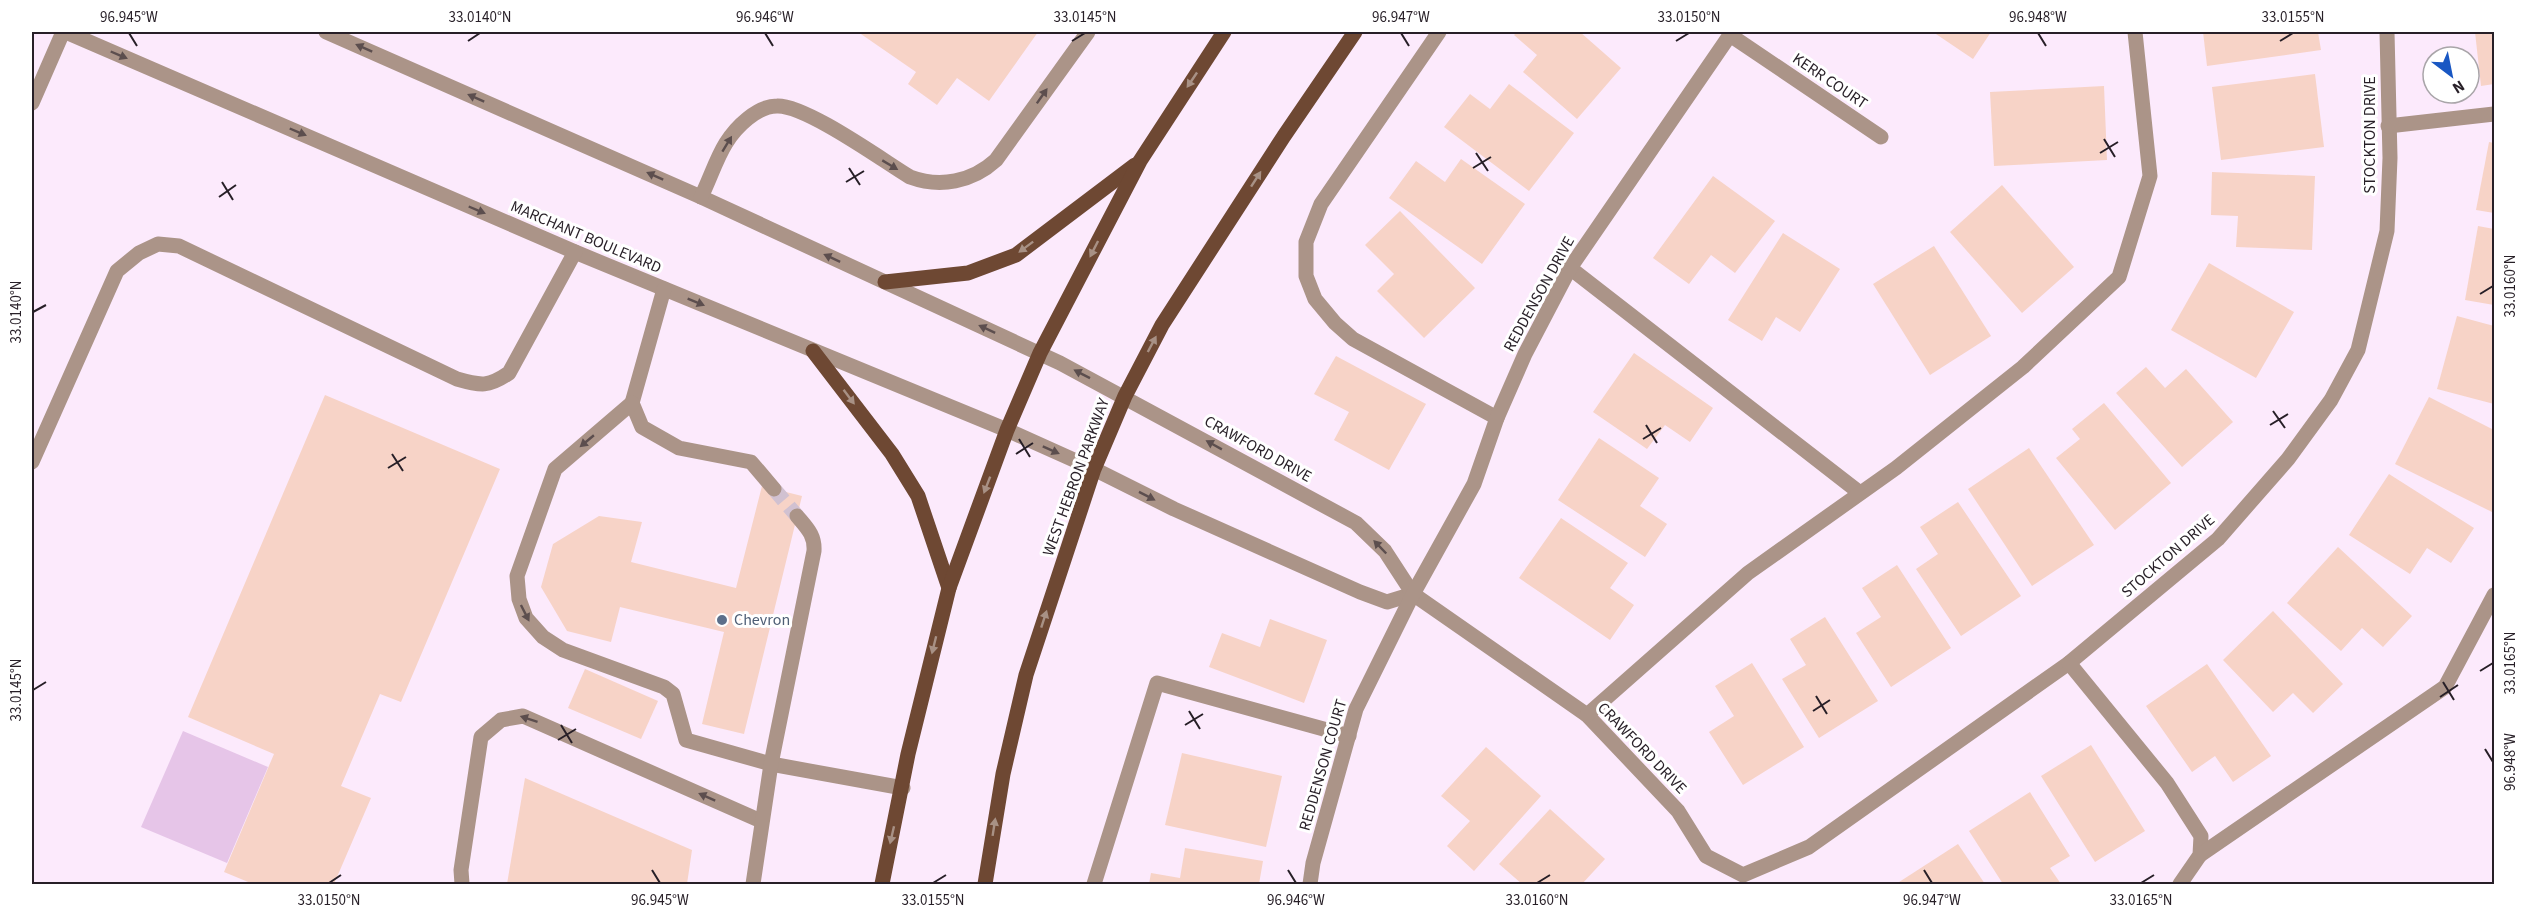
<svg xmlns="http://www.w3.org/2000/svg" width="2526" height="916" viewBox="0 0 2526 916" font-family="'Source Sans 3',sans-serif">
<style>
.green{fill:#e6c5e8}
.building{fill:#f7d3c7}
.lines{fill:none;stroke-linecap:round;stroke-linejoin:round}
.minor-tunnel{stroke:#d1c1d1;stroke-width:15;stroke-dasharray:15 8;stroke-linecap:butt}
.minor{stroke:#ab9488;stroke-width:15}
.major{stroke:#6e4833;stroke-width:15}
.oneway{fill:#5c4e4e}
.oneway2{fill:#a89185}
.ticks{fill:none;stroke:#271f27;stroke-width:2}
.service-dot{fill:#5c6f8a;stroke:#fff;stroke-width:2}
.labels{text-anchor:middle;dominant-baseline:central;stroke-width:6;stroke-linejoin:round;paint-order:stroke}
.street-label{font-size:16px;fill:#271f27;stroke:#fff}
.service-label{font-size:16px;fill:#4e5e75;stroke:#fff;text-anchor:start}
.neatline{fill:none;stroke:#271f27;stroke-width:2}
.ticks-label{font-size:15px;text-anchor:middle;fill:#271f27}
</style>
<rect width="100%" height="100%" fill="#fceafc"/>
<path class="green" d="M183,731L268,767L227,863L141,827Z"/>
<g class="building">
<path d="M858,32H1038L989,101L957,78L937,105L908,84L916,72Z"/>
<path d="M1517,32H1580L1621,68L1577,119L1523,72L1537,55L1514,35Z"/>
<path d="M1933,32H1991L1973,59Z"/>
<path d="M2203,32H2318L2321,50L2207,66Z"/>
<path d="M2475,32H2494V84L2481,86Z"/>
<path d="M2315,74L2324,147L2221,160L2212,87Z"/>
<path d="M1509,84L1574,133L1529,191L1444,127L1470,94L1490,109Z"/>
<path d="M2104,86L2107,160L1994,166L1990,92Z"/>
<path d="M2489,142L2494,143V213L2476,210Z"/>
<path d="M1461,159L1525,204L1482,264L1389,198L1416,161L1445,182Z"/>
<path d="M2212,172L2315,176L2312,250L2236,247L2238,216L2211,215Z"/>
<path d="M1713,176L1775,221L1735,273L1711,255L1689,284L1653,258Z"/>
<path d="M2002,185L2074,267L2022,313L1950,232Z"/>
<path d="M1400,211L1475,288L1424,338L1377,291L1394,274L1365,245Z"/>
<path d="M2478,226L2494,229V305L2465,300Z"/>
<path d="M1783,233L1840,269L1800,332L1776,317L1762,341L1728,320Z"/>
<path d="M1934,246L1991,336L1930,375L1873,284Z"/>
<path d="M2209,263L2294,312L2256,378L2171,330Z"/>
<path d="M2457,316L2494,326V404L2437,389Z"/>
<path d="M1634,353L1713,408L1690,442L1665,425L1647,449L1593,412Z"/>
<path d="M1336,356L1426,404L1389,470L1334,440L1349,412L1314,394Z"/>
<path d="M2146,367L2165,388L2186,369L2233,422L2182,467L2116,393Z"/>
<path d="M325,395L500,469L401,702L380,694L341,786L371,798L334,884H253L224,872L274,754L188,717Z"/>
<path d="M2429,397L2494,430V507L2492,512L2395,464Z"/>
<path d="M2104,403L2171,483L2115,530L2056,458L2080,439L2072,429Z"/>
<path d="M1599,438L1659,478L1640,506L1667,524L1645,557L1558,500Z"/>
<path d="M2029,448L2094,545L2032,586L1968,489Z"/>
<path d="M2389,474L2474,528L2451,563L2427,548L2410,574L2349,535Z"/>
<path d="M762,486L802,496L744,734L702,724L724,632L620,607L611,642L567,631L541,587L553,544L599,516L642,522L631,562L736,588Z"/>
<path d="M1958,502L2021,596L1961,636L1916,569L1938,554L1920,527Z"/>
<path d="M1561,518L1628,563L1610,588L1634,605L1610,640L1519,578Z"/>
<path d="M2338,547L2412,616L2383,647L2362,628L2341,651L2287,603Z"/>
<path d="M1897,565L1951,648L1891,687L1856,633L1881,617L1862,588Z"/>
<path d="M2273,611L2343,684L2313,713L2293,693L2273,712L2223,660Z"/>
<path d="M1825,617L1878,701L1819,738L1782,679L1806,665L1790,639Z"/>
<path d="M1270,619L1327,640L1304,703L1209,667L1222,633L1260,647Z"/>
<path d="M1752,663L1804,747L1743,785L1709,732L1734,716L1715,686Z"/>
<path d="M2207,664L2271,756L2233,782L2215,756L2192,772L2146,706Z"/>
<path d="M585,669L658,701L641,739L568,708Z"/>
<path d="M2091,745L2145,831L2095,862L2041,776Z"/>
<path d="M1486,747L1541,796L1474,871L1447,846L1470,821L1441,796Z"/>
<path d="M1182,753L1282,776L1266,847L1165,825Z"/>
<path d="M525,778L692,850L687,884H507Z"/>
<path d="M2030,792L2070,856L2050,868L2061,884H2003L1969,831Z"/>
<path d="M1550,809L1605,859L1582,884H1522L1499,864Z"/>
<path d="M1958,844L1985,884H1896Z"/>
<path d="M1185,848L1263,861L1259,884H1149L1151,873L1180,878Z"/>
</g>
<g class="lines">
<path class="minor-tunnel" d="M774,489L797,516"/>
<g class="minor">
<path d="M66,32L575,252L1007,430L1094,469L1174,509L1360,592L1387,602L1413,594"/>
<path d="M326,32L701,197L1060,363L1356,523L1385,551L1413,594L1587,715L1678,811L1706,856L1743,875L1809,847L2069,663L2218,539L2288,459L2331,400L2358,350L2387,231L2390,158L2387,32"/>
<path d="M1439,32L1321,204L1306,242V276L1315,299L1335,323L1353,339L1497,418"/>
<path d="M1730,35L1881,137"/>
<path d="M32,103L63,32"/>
<path d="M2388,126L2494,114"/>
<path d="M701,197C710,179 716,159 726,143C736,127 757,106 777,106C806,105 882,160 910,177C940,188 972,182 996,160L1088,32"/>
<path d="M1570,268L1860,493"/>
<path d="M664,289L632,403L642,427L679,448L751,462L774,489"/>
<path d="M632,403L555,469L517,576L519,599L526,618L543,637L563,650L664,687L673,694L686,740L771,764L903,788"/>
<path d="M32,462L117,271L139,253L158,244L179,246L457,379C481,386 489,387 509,373L575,252"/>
<path d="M2069,663L2167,783L2201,836L2200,855L2180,884"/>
<path d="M1587,715L1748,573L1896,468L2023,367L2119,277L2150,176L2135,32"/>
<path d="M2200,855L2445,687L2494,595"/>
<path d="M462,884L461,870L481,737L501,720L523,716L761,821"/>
<path d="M753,884L771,764L814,551C815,535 807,528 797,516"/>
<path d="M1094,884L1157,683L1349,736"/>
<path d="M1310,884L1313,863L1356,709L1413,594L1474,484L1497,418L1525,354L1570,268L1732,32"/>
</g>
<g class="major">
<path d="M885,282L968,273L1016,255L1135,165"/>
<path d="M813,351L892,454L918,496L949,588"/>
<path d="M882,884L908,754L949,588L1007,430L1040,353L1140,161L1224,32"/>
<path d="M985,884L1003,774L1026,675L1094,469L1125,396L1162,325L1284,136L1355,32"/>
</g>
</g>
<defs><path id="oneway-solid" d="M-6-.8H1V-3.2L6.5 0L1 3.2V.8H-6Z" transform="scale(1.5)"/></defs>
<g class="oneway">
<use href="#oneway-solid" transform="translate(364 48) rotate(-156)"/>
<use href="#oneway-solid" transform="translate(119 55) rotate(23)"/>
<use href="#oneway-solid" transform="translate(1042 96) rotate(-55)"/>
<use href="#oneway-solid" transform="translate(476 98) rotate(-156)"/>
<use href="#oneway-solid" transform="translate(298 132) rotate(23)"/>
<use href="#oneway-solid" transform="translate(727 144) rotate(-59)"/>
<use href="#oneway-solid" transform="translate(890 165) rotate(31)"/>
<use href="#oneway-solid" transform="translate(655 176) rotate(-156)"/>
<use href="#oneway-solid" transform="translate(477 210) rotate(23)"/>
<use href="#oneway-solid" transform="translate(832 258) rotate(-155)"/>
<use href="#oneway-solid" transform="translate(696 302) rotate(22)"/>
<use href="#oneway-solid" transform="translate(987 329) rotate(-155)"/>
<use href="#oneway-solid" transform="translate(1082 374) rotate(-153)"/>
<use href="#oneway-solid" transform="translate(587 441) rotate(140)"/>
<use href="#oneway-solid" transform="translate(1214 445) rotate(-151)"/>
<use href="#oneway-solid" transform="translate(1051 450) rotate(24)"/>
<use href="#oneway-solid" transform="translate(1147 496) rotate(27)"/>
<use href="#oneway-solid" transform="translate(1380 547) rotate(-134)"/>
<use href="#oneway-solid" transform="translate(525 613) rotate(63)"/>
<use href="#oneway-solid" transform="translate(529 719) rotate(-162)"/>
<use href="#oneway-solid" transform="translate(707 797) rotate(-156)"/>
</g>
<g class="oneway2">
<use href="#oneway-solid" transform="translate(1192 80) rotate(124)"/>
<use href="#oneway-solid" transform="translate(1256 179) rotate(-57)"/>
<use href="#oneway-solid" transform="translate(1026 247) rotate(143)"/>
<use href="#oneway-solid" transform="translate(1094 249) rotate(117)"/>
<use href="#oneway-solid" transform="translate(1152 344) rotate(-62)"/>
<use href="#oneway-solid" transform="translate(849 397) rotate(53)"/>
<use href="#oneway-solid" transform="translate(987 485) rotate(111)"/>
<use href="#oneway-solid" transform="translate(1044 619) rotate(-72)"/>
<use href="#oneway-solid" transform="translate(934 645) rotate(104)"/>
<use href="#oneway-solid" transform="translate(994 827) rotate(-81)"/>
<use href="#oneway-solid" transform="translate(892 835) rotate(103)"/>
</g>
<path class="ticks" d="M129,33L137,46M765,33L773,46M1401,33L1409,46M2038,33L2046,46M468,41L480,33M1072,41L1085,33M1676,41L1689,33M2280,41L2293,33M2104,139L2115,157M1476,153L1488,171M2100,153L2118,142M849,168L860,185M1473,168L1491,157M222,182L233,200M846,182L864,171M219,197L236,185M2480,294L2493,286M33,312L46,305M2273,411L2285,428M1646,425L1657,443M2270,425L2288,414M1019,439L1030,457M1643,439L1661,428M392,454L403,471M1016,454L1033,443M388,468L406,457M2480,671L2493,663M2443,682L2454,700M33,690L46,682M1816,696L1827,714M2440,697L2458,685M1189,711L1200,729M1813,711L1830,700M561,725L572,743M1185,725L1203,714M558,740L576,729M2485,749L2493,762M652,870L660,883M1288,870L1296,883M1924,870L1932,883M329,883L341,875M933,883L946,875M1537,883L1550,875M2141,883L2154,875"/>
<circle class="service-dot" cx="722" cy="620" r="6"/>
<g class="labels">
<g class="street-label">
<text transform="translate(1830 81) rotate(34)">KERR COURT</text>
<text transform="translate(2370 135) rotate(-90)">STOCKTON DRIVE</text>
<text transform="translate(586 237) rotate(23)">MARCHANT BOULEVARD</text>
<text transform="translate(1539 294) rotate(-61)">REDDENSON DRIVE</text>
<text transform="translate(1258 449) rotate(29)">CRAWFORD DRIVE</text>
<text transform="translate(1076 477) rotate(-70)">WEST HEBRON PARKWAY</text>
<text transform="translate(2168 556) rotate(-41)">STOCKTON DRIVE</text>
<text transform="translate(1642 748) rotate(46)">CRAWFORD DRIVE</text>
<text transform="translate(1323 765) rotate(-74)">REDDENSON COURT</text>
</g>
<g class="service-label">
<text x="734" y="620">Chevron</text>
</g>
</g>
<rect width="2526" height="916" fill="none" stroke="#ffffff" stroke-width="66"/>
<g transform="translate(2451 75) rotate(148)"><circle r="28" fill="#ffffff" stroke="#a9a5a9" stroke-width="1.5"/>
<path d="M0-4.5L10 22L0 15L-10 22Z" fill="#1957c3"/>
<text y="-9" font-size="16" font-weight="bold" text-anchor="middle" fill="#271f27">N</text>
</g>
<rect x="33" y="33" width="2460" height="850" class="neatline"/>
<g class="ticks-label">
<text x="129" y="22">96.945°W</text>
<text x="480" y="22">33.0140°N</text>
<text x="765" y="22">96.946°W</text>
<text x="1085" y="22">33.0145°N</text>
<text x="1401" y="22">96.947°W</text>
<text x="1689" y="22">33.0150°N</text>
<text x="2038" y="22">96.948°W</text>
<text x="2293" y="22">33.0155°N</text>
<text transform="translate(2510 286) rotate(-90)" y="5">33.0160°N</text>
<text transform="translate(16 312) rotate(-90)" y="5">33.0140°N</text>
<text transform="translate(2510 663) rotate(-90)" y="5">33.0165°N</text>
<text transform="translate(16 690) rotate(-90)" y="5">33.0145°N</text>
<text transform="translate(2510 762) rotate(-90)" y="5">96.948°W</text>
<text x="329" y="905">33.0150°N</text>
<text x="660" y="905">96.945°W</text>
<text x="933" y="905">33.0155°N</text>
<text x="1296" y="905">96.946°W</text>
<text x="1537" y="905">33.0160°N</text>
<text x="1932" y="905">96.947°W</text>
<text x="2141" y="905">33.0165°N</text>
</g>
</svg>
